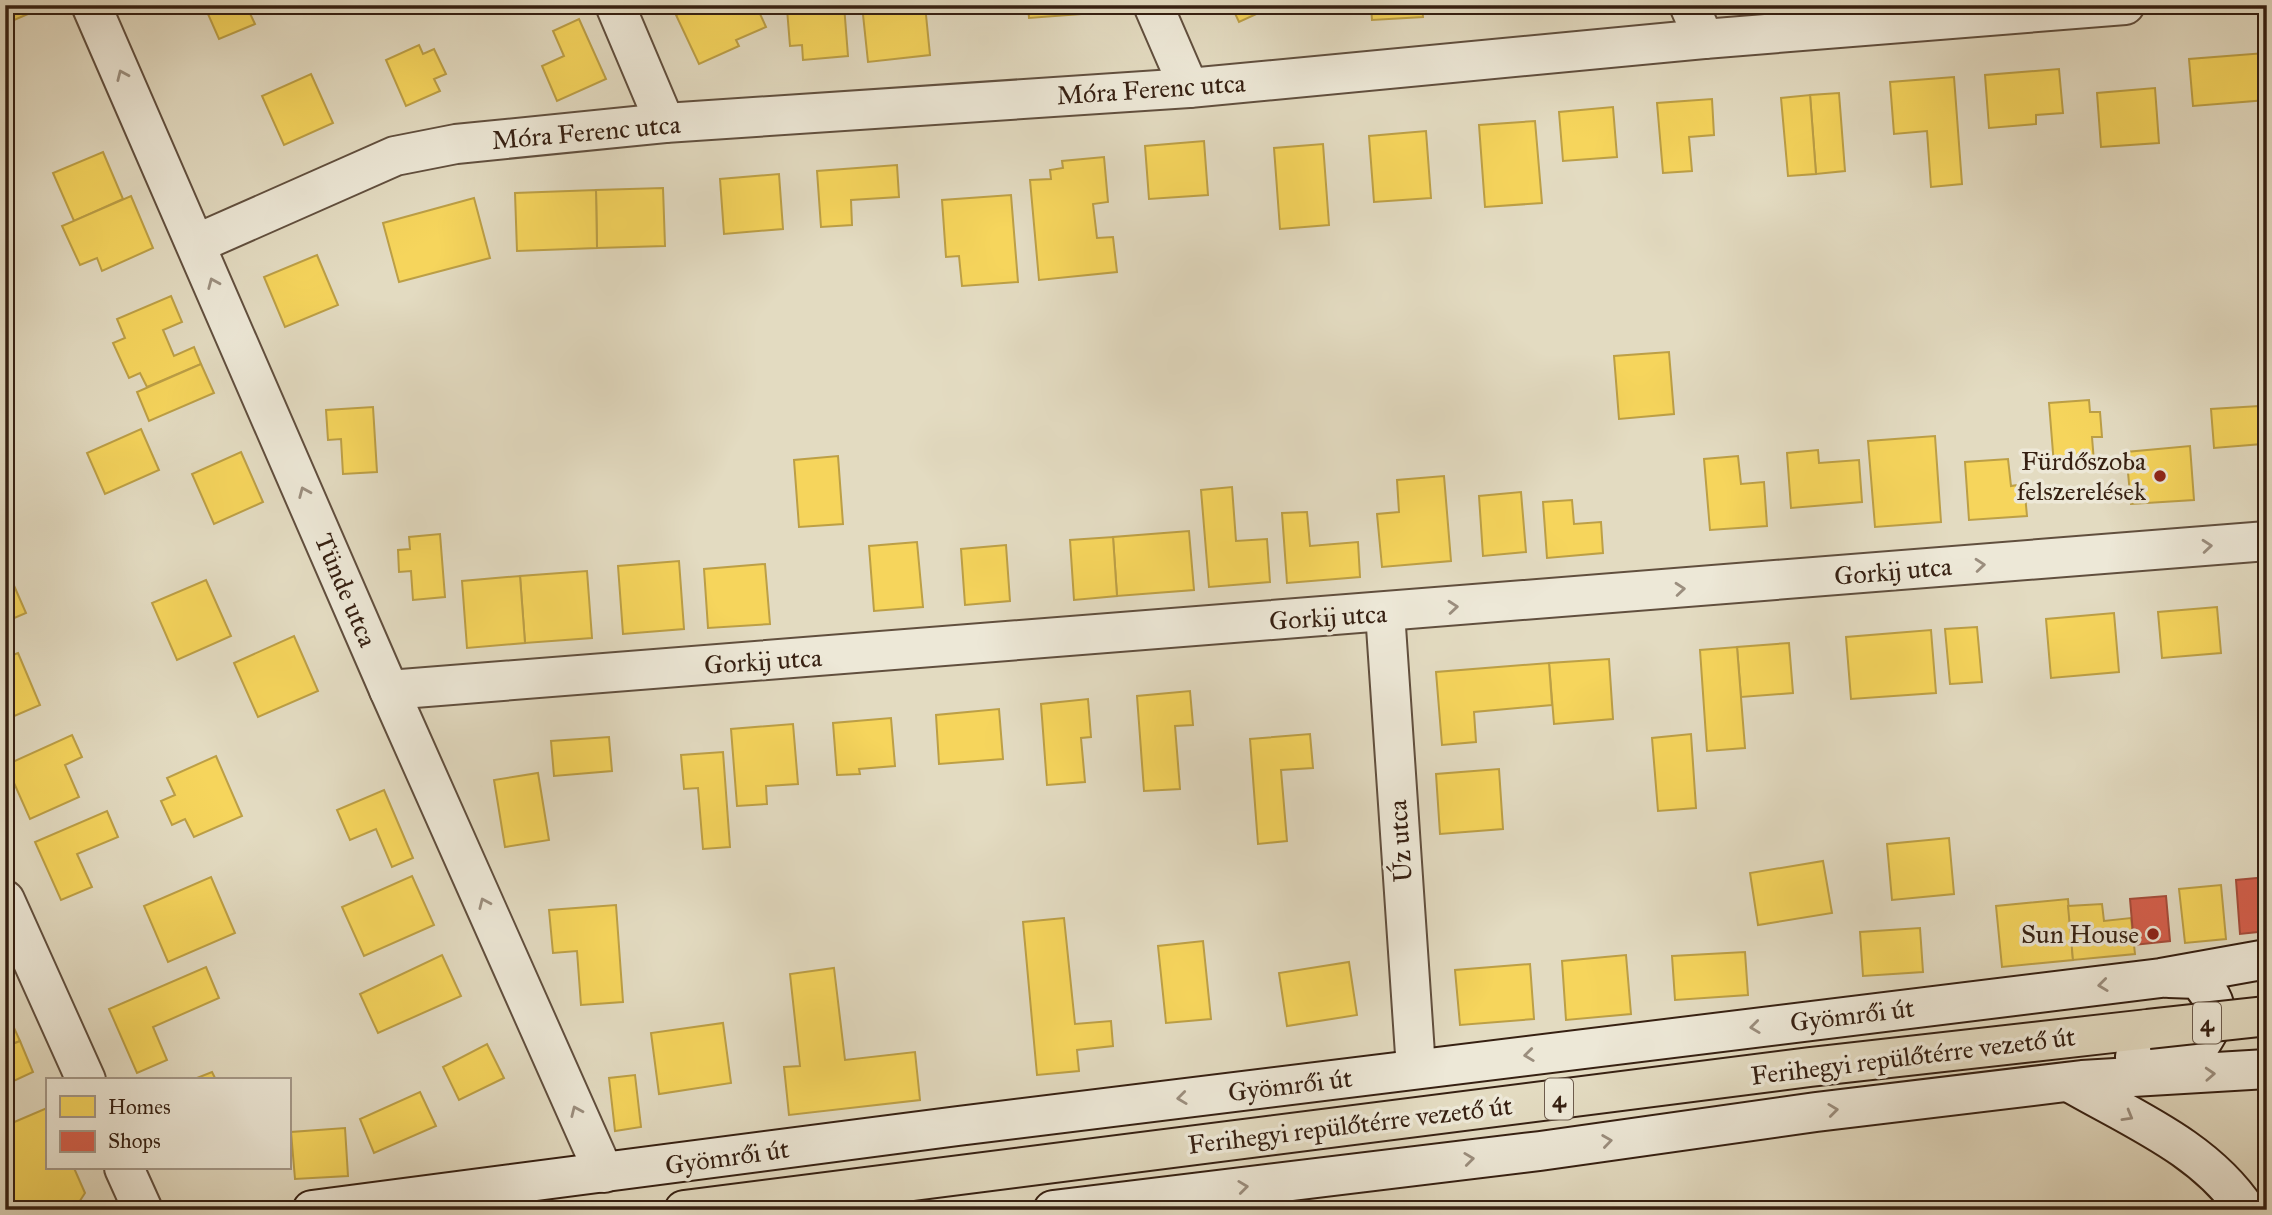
<svg xmlns="http://www.w3.org/2000/svg" width="2272" height="1215" viewBox="0 0 2272 1215" font-family="'IM FELL Great Primer',serif">
<style>
.homes{fill:#f6d55c;stroke:#bc9f46;stroke-width:2}
.shops{fill:#d6604d;stroke:#a64d3b;stroke-width:2}
.lines{fill:none;stroke-linecap:round;stroke-linejoin:round}
.street-casing{stroke:#614f3e;stroke-width:42}
.secondary-casing{stroke:#362012;stroke-width:42}
.primary-casing{stroke:#362012;stroke-width:42}
.street{stroke:#ede8d7;stroke-width:38}
.secondary{stroke:#ede8d7;stroke-width:38}
.primary{stroke:#e3dbc1;stroke-width:38}
.primary-bridge-casing{stroke:#362012;stroke-width:42;stroke-linecap:butt}
.primary-bridge{stroke:#e3dbc1;stroke-width:38}
.oneway{stroke:#9b8e7e}
.poi-dot{fill:#8f2418;stroke:#ede8d7;stroke-width:2.5}
.labels{text-anchor:middle;dominant-baseline:central;stroke-width:7;stroke-linejoin:round;paint-order:stroke}
.shield{fill:#ede8d7;stroke:#6d5c4d;stroke-width:2}
.shield-label{font-size:24px;font-weight:bold;fill:#362012}
.street-label{font-size:26px;fill:#362012;stroke:#ede8d7}
.poi-label{font-size:26px;fill:#362012;stroke:#ede8d7;text-anchor:end}
</style>
<rect width="100%" height="100%" fill="#e3dbc1"/>
<filter id="stains"><feTurbulence type="fractalNoise" baseFrequency=".00286" numOctaves="4"/><feColorMatrix values="0 0 0 0 .2 0 0 0 0 .09 0 0 0 0 .02 0 0 0 .5 -.17"/></filter>
<radialGradient id="worn" r=".72"><stop offset=".6" stop-color="#630" stop-opacity="0"/><stop offset="1" stop-color="#630" stop-opacity=".3"/></radialGradient>
<g class="homes">
<path d="M5,5H41L42,8L5,24Z"/>
<path d="M204,5H246L255,24L219,39Z"/>
<path d="M698,5H721L722,8L729,5H756L766,27L736,40L739,46L699,64L676,15Z"/>
<path d="M798,5H844L848,56L803,60L802,45L790,46L787,9L799,8Z"/>
<path d="M862,5H925L930,55L868,62Z"/>
<path d="M1028,5H1093L1094,13L1029,18Z"/>
<path d="M1231,5H1276L1239,22Z"/>
<path d="M1371,5H1422L1423,17L1372,20Z"/>
<path d="M579,19L606,79L557,101L542,66L564,56L553,31Z"/>
<path d="M419,45L423,54L434,49L446,74L434,79L440,91L406,106L386,60Z"/>
<path d="M2265,53L2267,100L2193,106L2189,59Z"/>
<path d="M2059,69L2063,113L2036,115V124L1989,128L1985,75Z"/>
<path d="M311,74L333,123L284,145L262,96Z"/>
<path d="M1954,77L1962,184L1931,187L1927,131L1894,134L1890,82Z"/>
<path d="M2155,88L2159,143L2101,147L2097,93Z"/>
<path d="M1839,93L1845,171L1816,174L1810,95Z"/>
<path d="M1810,95L1816,174L1788,176L1781,98Z"/>
<path d="M1712,99L1714,135L1689,137L1692,171L1663,173L1657,103Z"/>
<path d="M1613,107L1617,157L1563,161L1559,112Z"/>
<path d="M1535,121L1542,203L1485,207L1479,125Z"/>
<path d="M1426,131L1431,198L1374,202L1369,136Z"/>
<path d="M1204,141L1208,195L1149,199L1145,146Z"/>
<path d="M1323,144L1329,225L1280,229L1274,148Z"/>
<path d="M103,152L123,199L74,221L53,173Z"/>
<path d="M1104,157L1108,202L1093,204L1097,238L1113,237L1117,272L1039,280L1030,180L1051,179L1050,170L1063,168L1062,161Z"/>
<path d="M897,165L899,197L851,200L852,225L821,227L817,171Z"/>
<path d="M779,174L783,229L724,234L720,179Z"/>
<path d="M663,188L665,246L597,248L596,190Z"/>
<path d="M596,190L597,248L517,251L515,193Z"/>
<path d="M1011,195L1018,282L962,286L959,256L946,257L942,200Z"/>
<path d="M131,196L153,248L102,271L97,258L80,265L62,226Z"/>
<path d="M474,198L490,258L399,282L383,223Z"/>
<path d="M317,255L338,305L285,327L264,277Z"/>
<path d="M171,296L182,322L163,330L174,356L194,347L201,364L147,387L140,373L129,378L113,343L125,338L117,319Z"/>
<path d="M1669,352L1674,414L1619,419L1614,356Z"/>
<path d="M201,364L214,393L149,421L137,392Z"/>
<path d="M2089,400L2090,412H2100L2102,437H2092L2094,462L2054,465L2049,403Z"/>
<path d="M2259,406L2262,444L2214,448L2211,409Z"/>
<path d="M373,407L377,472L343,474L341,439L328,440L326,410Z"/>
<path d="M141,429L159,470L105,494L87,453Z"/>
<path d="M1935,436L1941,522L1875,527L1868,441Z"/>
<path d="M2190,446L2194,500L2131,504L2126,452Z"/>
<path d="M1818,450L1819,463L1859,460L1862,502L1791,508L1787,453Z"/>
<path d="M241,452L263,502L214,524L192,474Z"/>
<path d="M838,456L843,524L799,527L794,460Z"/>
<path d="M1738,456L1741,484L1764,482L1767,526L1710,530L1704,459Z"/>
<path d="M2008,459L2011,486L2024,484L2027,516L1969,520L1965,462Z"/>
<path d="M1444,476L1451,561L1382,567L1377,514L1399,512L1397,480Z"/>
<path d="M1232,487L1236,541L1267,539L1270,582L1209,587L1201,490Z"/>
<path d="M1521,492L1526,552L1483,556L1479,496Z"/>
<path d="M1572,500L1574,524L1601,522L1603,553L1547,558L1543,502Z"/>
<path d="M1307,512L1310,546L1358,542L1360,577L1287,583L1282,513Z"/>
<path d="M1189,531L1194,590L1117,596L1113,537Z"/>
<path d="M440,534L445,597L413,600L411,571L399,572L398,550L410,549L409,537Z"/>
<path d="M1113,537L1117,596L1074,600L1070,540Z"/>
<path d="M917,542L923,607L874,611L869,546Z"/>
<path d="M1006,545L1010,601L965,605L961,549Z"/>
<path d="M679,561L684,629L623,634L618,566Z"/>
<path d="M765,564L770,624L708,628L704,569Z"/>
<path d="M5,565L26,613L5,622Z"/>
<path d="M587,571L592,638L525,643L520,576Z"/>
<path d="M520,576L525,643L467,648L462,581Z"/>
<path d="M206,580L231,636L177,660L152,603Z"/>
<path d="M2217,607L2221,653L2162,658L2158,612Z"/>
<path d="M2114,613L2119,672L2051,678L2046,619Z"/>
<path d="M1977,627L1982,682L1950,684L1945,629Z"/>
<path d="M1931,630L1936,693L1851,699L1846,637Z"/>
<path d="M294,636L318,691L258,717L234,663Z"/>
<path d="M1789,643L1793,693L1741,697L1737,647Z"/>
<path d="M1737,647L1745,748L1707,751L1700,650Z"/>
<path d="M18,653L40,705L5,720V658Z"/>
<path d="M1609,659L1613,719L1554,724L1549,663Z"/>
<path d="M1549,663L1552,705L1474,712L1476,742L1442,745L1436,672Z"/>
<path d="M1190,691L1193,725L1175,726L1180,789L1144,791L1137,696Z"/>
<path d="M1088,699L1091,737L1081,738L1085,782L1047,785L1041,704Z"/>
<path d="M999,709L1003,759L939,764L936,715Z"/>
<path d="M891,718L895,766L859,769L860,774L837,775L833,723Z"/>
<path d="M793,724L798,784L766,786L767,804L737,806L731,729Z"/>
<path d="M1310,734L1313,768L1281,770L1287,841L1258,844L1250,739Z"/>
<path d="M1691,734L1696,808L1658,811L1652,738Z"/>
<path d="M72,735L82,757L65,765L79,797L30,819L6,765Z"/>
<path d="M609,737L612,771L554,776L551,741Z"/>
<path d="M723,752L730,847L703,849L698,788L684,789L681,755Z"/>
<path d="M216,756L242,816L194,837L185,819L172,825L161,801L175,795L167,778Z"/>
<path d="M1499,769L1503,829L1440,834L1436,774Z"/>
<path d="M538,773L549,840L505,847L494,780Z"/>
<path d="M384,790L413,858L392,867L376,829L350,840L337,810Z"/>
<path d="M107,811L118,837L77,854L92,887L61,900L35,842Z"/>
<path d="M1949,838L1954,894L1892,900L1887,844Z"/>
<path d="M1823,861L1832,913L1758,925L1750,873Z"/>
<path d="M412,876L434,925L364,956L342,907Z"/>
<path d="M211,877L235,933L168,962L144,906Z"/>
<path d="M2221,885L2226,939L2185,943L2179,889Z"/>
<path d="M2068,899L2073,960L2002,967L1996,906Z"/>
<path d="M2102,904L2104,921L2131,918L2135,954L2073,960L2068,906Z"/>
<path d="M616,905L623,1002L581,1005L577,951L553,953L549,910Z"/>
<path d="M1064,918L1075,1024L1111,1021L1113,1046L1077,1050L1079,1071L1037,1075L1023,922Z"/>
<path d="M1920,928L1923,972L1863,976L1860,932Z"/>
<path d="M1203,941L1211,1019L1166,1023L1158,946Z"/>
<path d="M1745,952L1748,995L1675,1000L1672,956Z"/>
<path d="M442,955L461,996L378,1033L360,994Z"/>
<path d="M1626,955L1631,1014L1566,1020L1562,961Z"/>
<path d="M1349,962L1357,1015L1287,1026L1279,973Z"/>
<path d="M1530,964L1534,1019L1460,1025L1455,970Z"/>
<path d="M206,967L219,998L153,1027L167,1060L137,1073L109,1009Z"/>
<path d="M834,968L845,1060L915,1052L920,1100L789,1115L784,1067L800,1066L790,974Z"/>
<path d="M5,1008L20,1041L5,1047Z"/>
<path d="M723,1023L731,1083L659,1094L651,1033Z"/>
<path d="M20,1041L33,1072L5,1085V1047Z"/>
<path d="M487,1044L504,1078L459,1100L443,1067Z"/>
<path d="M212,1072L216,1080H192Z"/>
<path d="M635,1075L641,1127L615,1131L609,1078Z"/>
<path d="M420,1092L436,1126L374,1153L360,1119Z"/>
<path d="M47,1108V1168H74L85,1193L74,1210H5V1126Z"/>
<path d="M345,1128L348,1176L295,1179L291,1132Z"/>
</g>
<g class="shops">
<path d="M2267,877V931L2240,934L2236,880Z"/>
<path d="M2166,896L2170,941L2134,945L2130,899Z"/>
</g>
<g class="lines">
<g class="street-casing">
<g id="street">
<path d="M91,5L389,690L604,1173"/>
<path d="M615,5L665,123"/>
<path d="M1153,5L1189,88"/>
<path d="M1689,5L1704,39"/>
<path d="M196,244L395,156L456,144L665,123L1189,88L1704,39L2125,5"/>
<path d="M1385,612L1416,1069"/>
<path d="M389,690L2267,541"/>
<path d="M5,900L86,1080"/>
<path d="M124,1168L143,1210"/>
</g>
</g>
<g class="secondary-casing">
<g id="secondary">
<path d="M2135,1057L2200,1045C2219,1015 2222,1008 2198,979L2169,978"/>
<path d="M2069,1082C2131,1118 2205,1148 2246,1210"/>
<path d="M312,1210L958,1126L2161,978L2267,959"/>
<path d="M1053,1210L1540,1151L1816,1112L2082,1080L2267,1069"/>
</g>
</g>
<g class="primary-casing">
<path id="primary" d="M684,1210L1810,1067L2148,1029"/>
</g>
<use href="#street" class="street"/>
<use href="#secondary" class="secondary"/>
<use href="#primary" class="primary"/>
<g class="primary-bridge-casing">
<path id="primary-bridge" d="M2148,1029L2267,1016"/>
</g>
<use href="#primary-bridge" class="primary-bridge"/>
</g>
<defs><path id="oneway-chevron" d="M-2-3.5L2.5 0L-2 3.5" fill="none" stroke-width="1.6" stroke-linecap="round" stroke-linejoin="round" transform="scale(1.75)"/></defs>
<g class="oneway">
<use href="#oneway-chevron" transform="translate(122 75) rotate(-114)"/>
<use href="#oneway-chevron" transform="translate(213 283) rotate(-113)"/>
<use href="#oneway-chevron" transform="translate(304 492) rotate(-113)"/>
<use href="#oneway-chevron" transform="translate(2207 546) rotate(-5)"/>
<use href="#oneway-chevron" transform="translate(1980 565) rotate(-5)"/>
<use href="#oneway-chevron" transform="translate(1680 589) rotate(-5)"/>
<use href="#oneway-chevron" transform="translate(1453 607) rotate(-5)"/>
<use href="#oneway-chevron" transform="translate(484 903) rotate(-114)"/>
<use href="#oneway-chevron" transform="translate(2103 985) rotate(173)"/>
<use href="#oneway-chevron" transform="translate(1755 1027) rotate(173)"/>
<use href="#oneway-chevron" transform="translate(1529 1055) rotate(173)"/>
<use href="#oneway-chevron" transform="translate(2210 1074) rotate(-3)"/>
<use href="#oneway-chevron" transform="translate(1182 1098) rotate(173)"/>
<use href="#oneway-chevron" transform="translate(1833 1110) rotate(-7)"/>
<use href="#oneway-chevron" transform="translate(576 1111) rotate(-114)"/>
<use href="#oneway-chevron" transform="translate(2128 1116) rotate(30)"/>
<use href="#oneway-chevron" transform="translate(1607 1141) rotate(-8)"/>
<use href="#oneway-chevron" transform="translate(1469 1159) rotate(-7)"/>
<use href="#oneway-chevron" transform="translate(1243 1187) rotate(-7)"/>
</g>
<g class="poi-dot">
<circle cx="2160" cy="476" r="7"/>
<circle cx="2153" cy="934" r="7"/>
</g>
<g class="labels">
<g class="shield">
<rect x="2193" y="1002.5" width="28" height="41" rx="5"/>
<rect x="1545" y="1078.5" width="28" height="41" rx="5"/>
</g>
<g class="shield-label">
<text x="2207" y="1023">4</text>
<text x="1559" y="1099">4</text>
</g>
<g class="street-label">
<text transform="translate(1151 89) rotate(-4)">Móra Ferenc utca</text>
<text transform="translate(586 132) rotate(-5)">Móra Ferenc utca</text>
<text transform="translate(1893 571) rotate(-5)">Gorkij utca</text>
<text transform="translate(346 590) rotate(67)">Tünde utca</text>
<text transform="translate(1328 617) rotate(-4)">Gorkij utca</text>
<text transform="translate(763 661) rotate(-4)">Gorkij utca</text>
<text transform="translate(1400 841) rotate(-94)">Úz utca</text>
<text transform="translate(1852 1015) rotate(-7)">Gyömrői út</text>
<text transform="translate(1913 1056) rotate(-7)">Ferihegyi repülőtérre vezető út</text>
<text transform="translate(1290 1085) rotate(-7)">Gyömrői út</text>
<text transform="translate(1350 1125) rotate(-7)">Ferihegyi repülőtérre vezető út</text>
<text transform="translate(727 1157) rotate(-8)">Gyömrői út</text>
</g>
<g class="poi-label">
<text x="2146" y="461">Fürdőszoba<tspan x="2146" dy="30">felszerelések</tspan></text>
<text x="2139" y="934">Sun House</text>
</g>
</g>
<rect width="2272" height="1215" fill="none" stroke="#e3dbc1" stroke-width="28"/>
<rect x="7" y="7" width="2258" height="1201" fill="none" stroke="#362012" stroke-width="3.5"/>
<rect x="14" y="14" width="2244" height="1187" fill="none" stroke="#362012" stroke-width="2"/>
<rect x="46" y="1078" width="245" height="91" fill="#ede8d7" stroke="#a49888" stroke-width="2"/>
<rect x="60" y="1096" width="35" height="21" fill="#f6d55c" stroke="#a49888" stroke-width="2"/>
<text x="108" y="1114" font-size="21" fill="#362012">Homes</text>
<rect x="60" y="1131" width="35" height="21" fill="#d6604d" stroke="#a49888" stroke-width="2"/>
<text x="108" y="1148" font-size="21" fill="#362012">Shops</text>
<rect width="100%" height="100%" filter="url(#stains)"/>
<rect width="100%" height="100%" fill="url(#worn)"/>
</svg>
